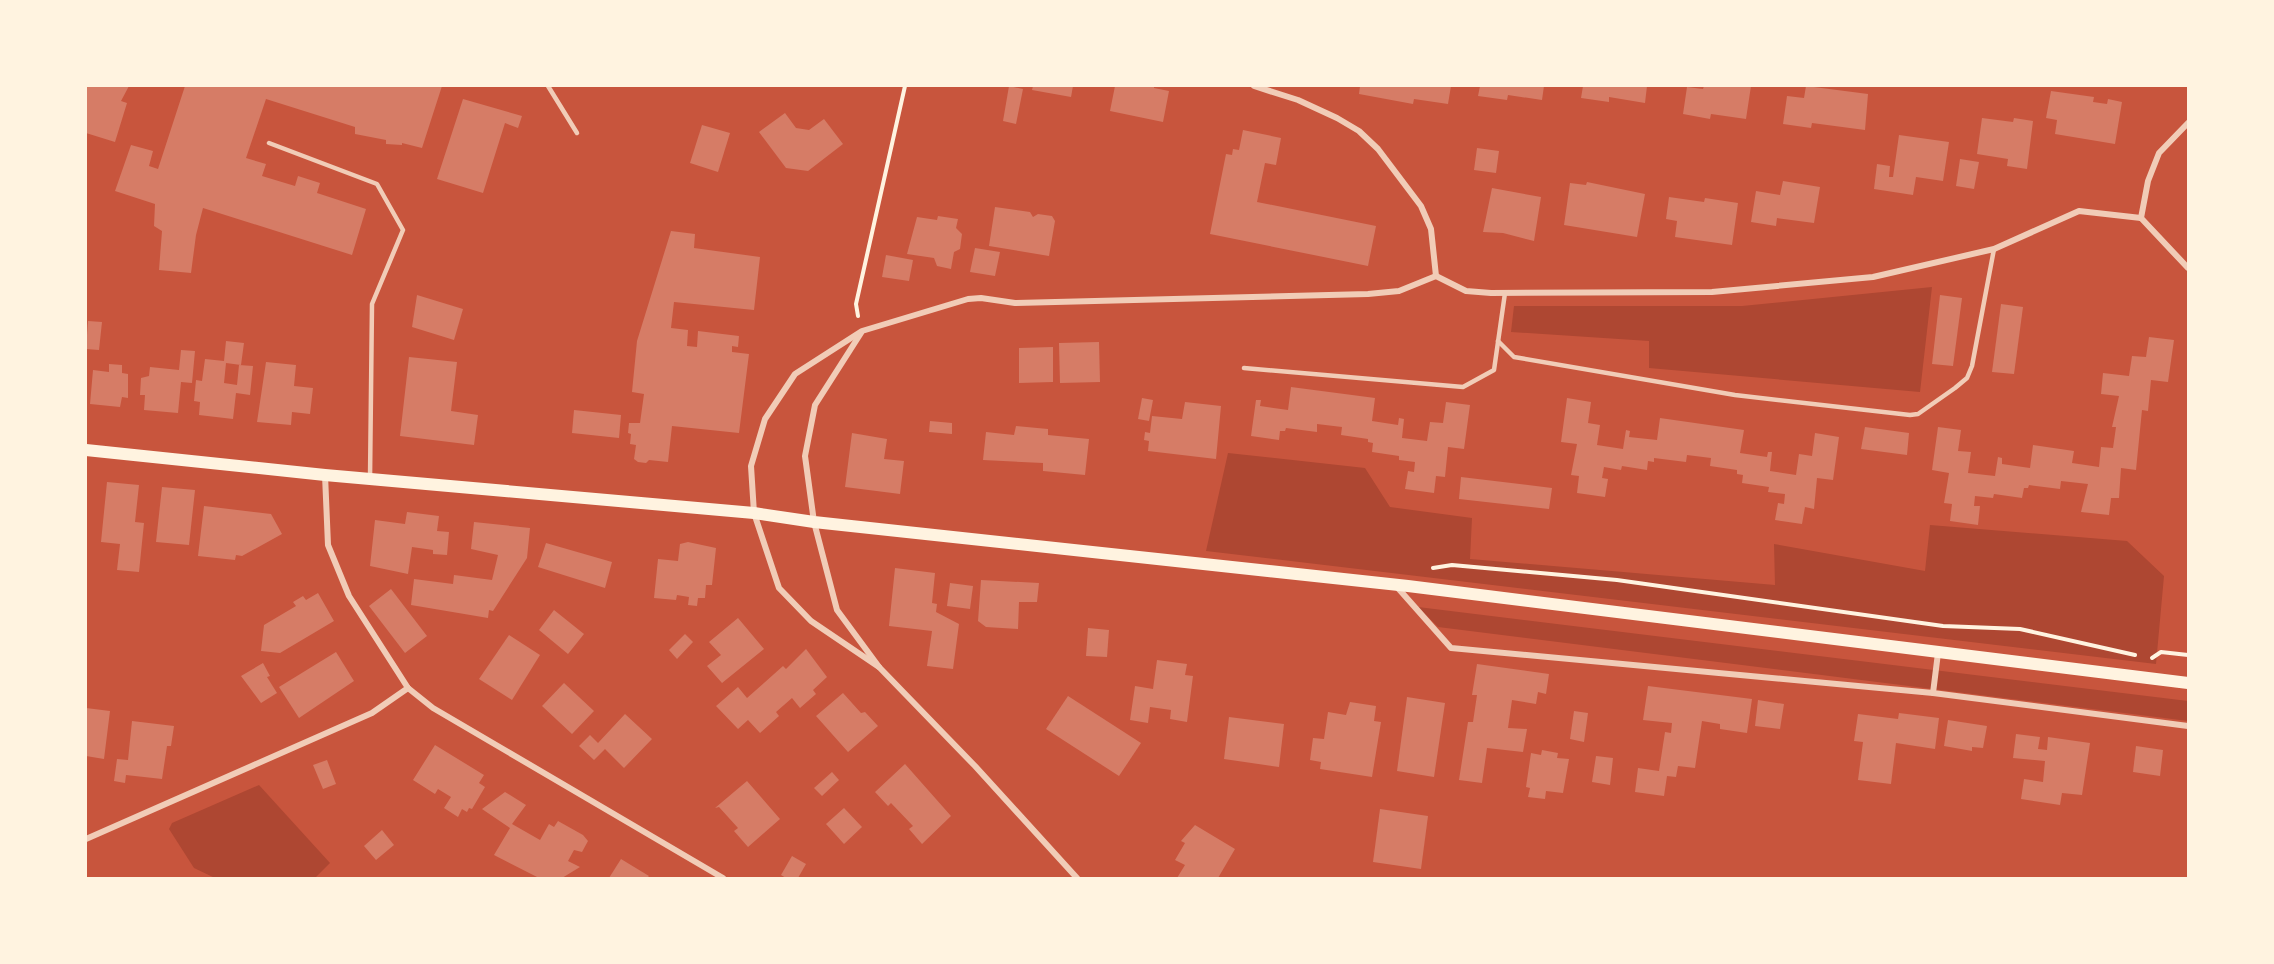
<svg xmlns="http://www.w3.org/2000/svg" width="2274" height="964" viewBox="0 0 2274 964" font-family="'Space Grotesk',sans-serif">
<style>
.green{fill:#ae4732}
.building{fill:#d67c66}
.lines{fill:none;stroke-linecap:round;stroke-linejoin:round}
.path{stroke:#fff3e0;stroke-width:4}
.service{stroke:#f1ccb7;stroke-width:4.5}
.minor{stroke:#f1ccb7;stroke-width:6}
.secondary{stroke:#fff3e0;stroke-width:12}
</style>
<rect width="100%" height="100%" fill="#c8553d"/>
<g class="green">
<path d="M1932,287L1920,392L1649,368V341L1511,332L1514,306H1742Z"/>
<path d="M1228,453L1365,468L1390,507L1472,518L1470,559L1775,585L1774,544L1925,571L1930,525L2127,541L2164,576L2156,664L1206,551Z"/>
<path d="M1418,607L2188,701V721L1438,627Z"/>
<path d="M259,785L330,863L315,878H215L194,868L169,829L172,823Z"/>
</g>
<g class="building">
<path d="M86,86H129L121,101L127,103L115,142L86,133Z"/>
<path d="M185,86H442L422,148L402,143V145L386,144V140L355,134V127L266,99L246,158L266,164L262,176L295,186L298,176L320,183L317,193L366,209L352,255L203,208L196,235L191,273L159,270L162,231L154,226L155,204L115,191L131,145L153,151L149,166L158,169Z"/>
<path d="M1009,86L1023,89L1016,124L1003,121Z"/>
<path d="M1033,86H1073L1071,97L1032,90Z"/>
<path d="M1115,86H1154V88L1169,91L1163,122L1110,111Z"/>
<path d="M1360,86H1451L1448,104L1414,99L1413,104L1359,94Z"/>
<path d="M1480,86H1544L1542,100L1508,95L1507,100L1478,96Z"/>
<path d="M1583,86H1647L1645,103L1609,97V102L1581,98Z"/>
<path d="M1704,86H1751L1746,119L1711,114L1710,119L1683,114L1687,87L1703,89Z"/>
<path d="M1806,86L1868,94L1865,130L1812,123L1811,128L1783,124L1787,96L1804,98Z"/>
<path d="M2051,91L2094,97L2093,102L2107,104L2108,99L2122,102L2115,144L2055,134L2057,120L2046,118Z"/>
<path d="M463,99L522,116L518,128L505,123L483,193L437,179Z"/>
<path d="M785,113L796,128L809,130L824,119L843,144L808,171L786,168L759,132Z"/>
<path d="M1982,118L2013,122L2014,118L2033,121L2027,169L2007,166L2008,159L1977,154Z"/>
<path d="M702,125L730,133L718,172L690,163Z"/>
<path d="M1243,130L1281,138L1276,165L1265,163L1257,202L1376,226L1368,266L1210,234L1226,154L1232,155L1233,149L1239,150Z"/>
<path d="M1899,135L1949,142L1943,181L1916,177L1913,195L1874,189L1877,164L1890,166L1889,177H1893Z"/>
<path d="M1477,148L1499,151L1496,173L1474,170Z"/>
<path d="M1960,159L1979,162L1974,189L1956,186Z"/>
<path d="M1783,181L1820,187L1814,223L1777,218L1776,226L1751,222L1756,191L1780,195Z"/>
<path d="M1587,182L1645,194L1637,237L1564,225L1570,183L1586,185Z"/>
<path d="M1492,188L1541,197L1534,241L1503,233L1483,232Z"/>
<path d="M1669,197L1704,202L1705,198L1738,203L1732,245L1675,237L1677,221L1666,219Z"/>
<path d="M995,207L1030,212L1033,217L1038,214L1052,216L1055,221L1049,256L989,246Z"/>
<path d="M938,216L958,219L956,228L962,234L960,249L954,252L951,269L937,266L934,258L907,254L917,217L937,220Z"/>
<path d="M671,231L695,234L694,248L760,257L754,310L674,302L671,328L688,330L687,346L697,347L698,331L739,336L738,347L732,346V352L749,354L739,433L672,426L668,462L649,460L646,463L638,462L634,459L636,445L630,444L631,434L628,433L629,423H640L644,394L632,392L637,341Z"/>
<path d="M975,248L1000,252L995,276L970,272Z"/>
<path d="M886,255L913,260L909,281L882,277Z"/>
<path d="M417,295L463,309L454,340L412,327Z"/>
<path d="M1940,295L1962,298L1953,366L1932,364Z"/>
<path d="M2001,304L2023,307L2014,374L1992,372Z"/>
<path d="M88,321L102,322L99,350L86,349Z"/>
<path d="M2149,337L2174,340L2168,382L2151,380L2148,411L2142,410L2136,470L2121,468L2119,498H2111L2109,515L2081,512L2088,484L2061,481L2060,489L2029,485L2028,488H2024L2022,498L1994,494L1993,498L1975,496L1974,506H1980L1978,525L1950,521L1952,504L1944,503L1949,473L1932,470L1938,427L1961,430L1958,451L1971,452L1968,473L1995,476L1998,457L2002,458V464L2030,468L2033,445L2074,451L2072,463L2099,467L2101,447L2113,448L2116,427H2112L2119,396L2101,394L2103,373L2129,376L2132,356L2146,357Z"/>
<path d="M226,341L244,343L241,365L226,363L224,383L237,385L239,365L253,366L250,395L236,393L233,419L199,415L200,402L194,401L196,380L202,381L205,359L224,361Z"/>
<path d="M1099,342L1100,382L1060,383L1059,343Z"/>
<path d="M1053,347V382L1019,383V348Z"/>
<path d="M181,350L195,351L192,383L181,382L178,413L144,410L145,395H140L141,378L149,376L150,367L179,370Z"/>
<path d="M409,357L457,362L451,411L478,415L474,445L400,436Z"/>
<path d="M266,362L296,365L294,386L313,388L310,414L292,412L291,425L257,422Z"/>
<path d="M109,364L122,365V373L128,374V398L122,397L120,407L90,404L93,370L109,372Z"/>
<path d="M1291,387L1375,398L1372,421L1398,425L1399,418L1404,419L1402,438L1427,441L1430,422L1443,423L1446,402L1470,405L1464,449L1448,447L1445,477L1436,476L1434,493L1405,489L1408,471L1414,472L1415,462L1399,460V456L1372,452L1373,443L1368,442V439L1341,435L1342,427L1317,424V432L1286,428L1285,431H1280L1279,440L1251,436L1256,400H1261L1260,406L1288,410Z"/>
<path d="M1142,398L1153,400L1149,421L1138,419Z"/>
<path d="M1567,398L1591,402L1588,423L1600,425L1597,445L1623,449L1626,430L1630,431L1629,437L1657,440L1660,418L1744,430L1740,453L1767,457L1768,452H1772L1770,471L1796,475L1799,454L1812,456L1815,433L1839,437L1833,480L1817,478L1814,509L1805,507L1802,524L1775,520L1778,503L1784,504L1785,494L1768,492L1769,487L1742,483L1743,475L1737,474V470L1710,466L1711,458L1687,455L1686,462L1654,458V462L1648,461L1647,470L1622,466L1621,470L1604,467L1602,478L1608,479L1605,497L1577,493L1579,476L1571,475L1577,444L1561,442Z"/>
<path d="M1185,402L1221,406L1216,459L1148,451L1149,441L1144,440L1145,432L1150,433L1152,416L1182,419Z"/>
<path d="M574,410L621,415L619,438L572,433Z"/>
<path d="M930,421L952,423V434L929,432Z"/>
<path d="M1016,426L1048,429V435L1089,439L1085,475L1043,471V463L983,460L986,432L1014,435Z"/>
<path d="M1865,427L1909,433L1907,455L1861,449Z"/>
<path d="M852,433L887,439L884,459L904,461L900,494L845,487Z"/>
<path d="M1461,477L1552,488L1549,509L1459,499Z"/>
<path d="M107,482L139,485L135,522L144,523L139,572L117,570L120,544L101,542Z"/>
<path d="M162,487L195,490L189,545L156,542Z"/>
<path d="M204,506L271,514L282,534L242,556L236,555L235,560L198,556Z"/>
<path d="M407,512L439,516L437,531L449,532L447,555L433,554V550L412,547L408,574L370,566L375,520L405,524Z"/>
<path d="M474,522L530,528L527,558L493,611L489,610L488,618L411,605L414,579L453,584L454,575L492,580L498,555L471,549Z"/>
<path d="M688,542L716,548L712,585H706L705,598H698L697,606L688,605L689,597L677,595L676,600L654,598L658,559L678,561L680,544Z"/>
<path d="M546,543L612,562L605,588L538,567Z"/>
<path d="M895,568L935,573L932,603L937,604L936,612L959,624L953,669L927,666L932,631L889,626Z"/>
<path d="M981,580L1039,583L1037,602H1019L1018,629L986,627L978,621Z"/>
<path d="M950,583L973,586L970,609L947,606Z"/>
<path d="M391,589L427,636L405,653L369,606Z"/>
<path d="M318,593L334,621L280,653L261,651L264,625L296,606L293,602L303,596L306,600Z"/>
<path d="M554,610L584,634L568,654L539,630Z"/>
<path d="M738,618L764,649L722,683L707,666L721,655L709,642Z"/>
<path d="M1088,628L1109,630L1107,657L1086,656Z"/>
<path d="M685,634L693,642L677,659L669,650Z"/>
<path d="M509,635L540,655L512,700L479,679Z"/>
<path d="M806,649L827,677L813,690L816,694L800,708L792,698L776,712L779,716L760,733L748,720L738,729L716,706L738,687L747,698L783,666L786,669Z"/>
<path d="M336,652L354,681L299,718L279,687Z"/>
<path d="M1157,660L1187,664L1185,675L1193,676L1187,722L1170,719L1171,710L1150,707L1148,723L1130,720L1135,686L1153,689Z"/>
<path d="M263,663L270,676L267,677L277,693L261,703L241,676Z"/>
<path d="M1477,664L1549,674L1546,694L1538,692L1536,704L1512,700L1508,728L1527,729L1523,752L1487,748L1482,783L1459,780L1468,722H1473L1477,695H1472Z"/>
<path d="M564,683L594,711L572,734L542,706Z"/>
<path d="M1648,686L1752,699L1747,733L1720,729V724L1702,721L1695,768L1678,766L1676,777L1667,776L1664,796L1635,792L1638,768L1659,771L1665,732L1671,733L1672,723L1643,720Z"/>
<path d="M843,693L861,713L865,712L878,726L848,752L816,716Z"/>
<path d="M1068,696L1141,743L1119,776L1046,729Z"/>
<path d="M1407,697L1445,703L1434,777L1397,771Z"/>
<path d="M1758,700L1784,704L1780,729L1755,726Z"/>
<path d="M1350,702L1376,706L1374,721L1381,722L1372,777L1320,769L1321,762L1310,760L1313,738L1324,739L1328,712L1346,715Z"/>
<path d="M86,708L110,711L104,759L86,756Z"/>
<path d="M1574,711L1588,713L1584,742L1570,739Z"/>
<path d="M1899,713L1939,718L1935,749L1896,743L1891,784L1858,780L1863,742L1854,741L1858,714L1898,719Z"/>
<path d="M625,714L652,739L624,768L605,749L594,760L579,746L590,735L598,743Z"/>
<path d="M1229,717L1284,724L1279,767L1224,759Z"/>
<path d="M1948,720L1987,726L1983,748L1972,747V751L1944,746Z"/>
<path d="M132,721L174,726L171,746H167L162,779L126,775L125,783L114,781L117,759L128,760Z"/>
<path d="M2016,734L2040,737L2038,749L2047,750L2048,737L2090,743L2082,795L2062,793L2060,805L2021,799L2024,779L2043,782L2045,761L2013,758Z"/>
<path d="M435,745L484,775L479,783L485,787L472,809L469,808L467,812L462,809L458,817L444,808L451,797L438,789L435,794L413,780Z"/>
<path d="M2136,746L2163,750L2160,776L2133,772Z"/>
<path d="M1542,750L1558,753L1557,758L1569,759L1563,793L1546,791L1545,799L1528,797L1530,788L1526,787L1531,753L1541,755Z"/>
<path d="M1596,756L1613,758L1610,785L1592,782Z"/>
<path d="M327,760L336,784L323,789L313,765Z"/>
<path d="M905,764L951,816L922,844L909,829L913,826L891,803L888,806L875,792Z"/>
<path d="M832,772L839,780L822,796L814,788Z"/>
<path d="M747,781L780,819L748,847L734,831L738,828L719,807L715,808Z"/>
<path d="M505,792L526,805L512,824L540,840L549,824L554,827L558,821L583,835L588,841L582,852L574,850L568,861L580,867L562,878H539L494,855L510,828L482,809Z"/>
<path d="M844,808L862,827L844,844L826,824Z"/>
<path d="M1380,809L1428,816L1421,869L1373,862Z"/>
<path d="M1195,825L1235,849L1218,878H1177L1185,865L1175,860L1185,843L1181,841Z"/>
<path d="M382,830L394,845L376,860L364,846Z"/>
<path d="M792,856L806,864L798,878H786L781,875Z"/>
<path d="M621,859L649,876L647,878H609Z"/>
</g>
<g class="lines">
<g class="path">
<path d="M858,316L856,304L905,86"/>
<path d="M1433,568L1452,565L1617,580L1943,626L2020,629L2135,655"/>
<path d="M2152,658L2161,652L2188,655"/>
</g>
<g class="service">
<path d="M548,86L577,133"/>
<path d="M269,143L377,184L403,230L372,304L370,479"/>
<path d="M1498,341L1514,357L1735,395L1910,415L1918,414L1955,388L1967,378L1972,366L1994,249"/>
<path d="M1244,368L1463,387L1494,370L1505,293"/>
</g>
<g class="minor">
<path d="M1254,86L1298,100L1337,118L1359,131L1378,149L1421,206L1431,229L1436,276"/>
<path d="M2141,218L2148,181L2159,153L2188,123"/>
<path d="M2141,218L2188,268"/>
<path d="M1436,276L1466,291L1491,293L1712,292L1873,277L1994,249L2079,211L2141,218"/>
<path d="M861,333L815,405L805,456L814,522L837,610L879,667L975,766L1077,878"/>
<path d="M325,475L328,545L349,596L408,688L433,708L723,878"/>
<path d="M1397,587L1451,648L1933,693"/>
<path d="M1938,653L1933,693L2188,726"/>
<path d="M879,667L811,621L779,588L754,513L751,466L765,419L795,374L862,331L968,299L981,298L1015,303L1368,294L1399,291L1436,276"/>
<path d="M86,839L372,713L408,688"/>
</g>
<path class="secondary" d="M86,450L325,475L754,513L814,522L1408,586L2188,683"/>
</g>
<rect width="2274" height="964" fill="none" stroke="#fff3e0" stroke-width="174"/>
</svg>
